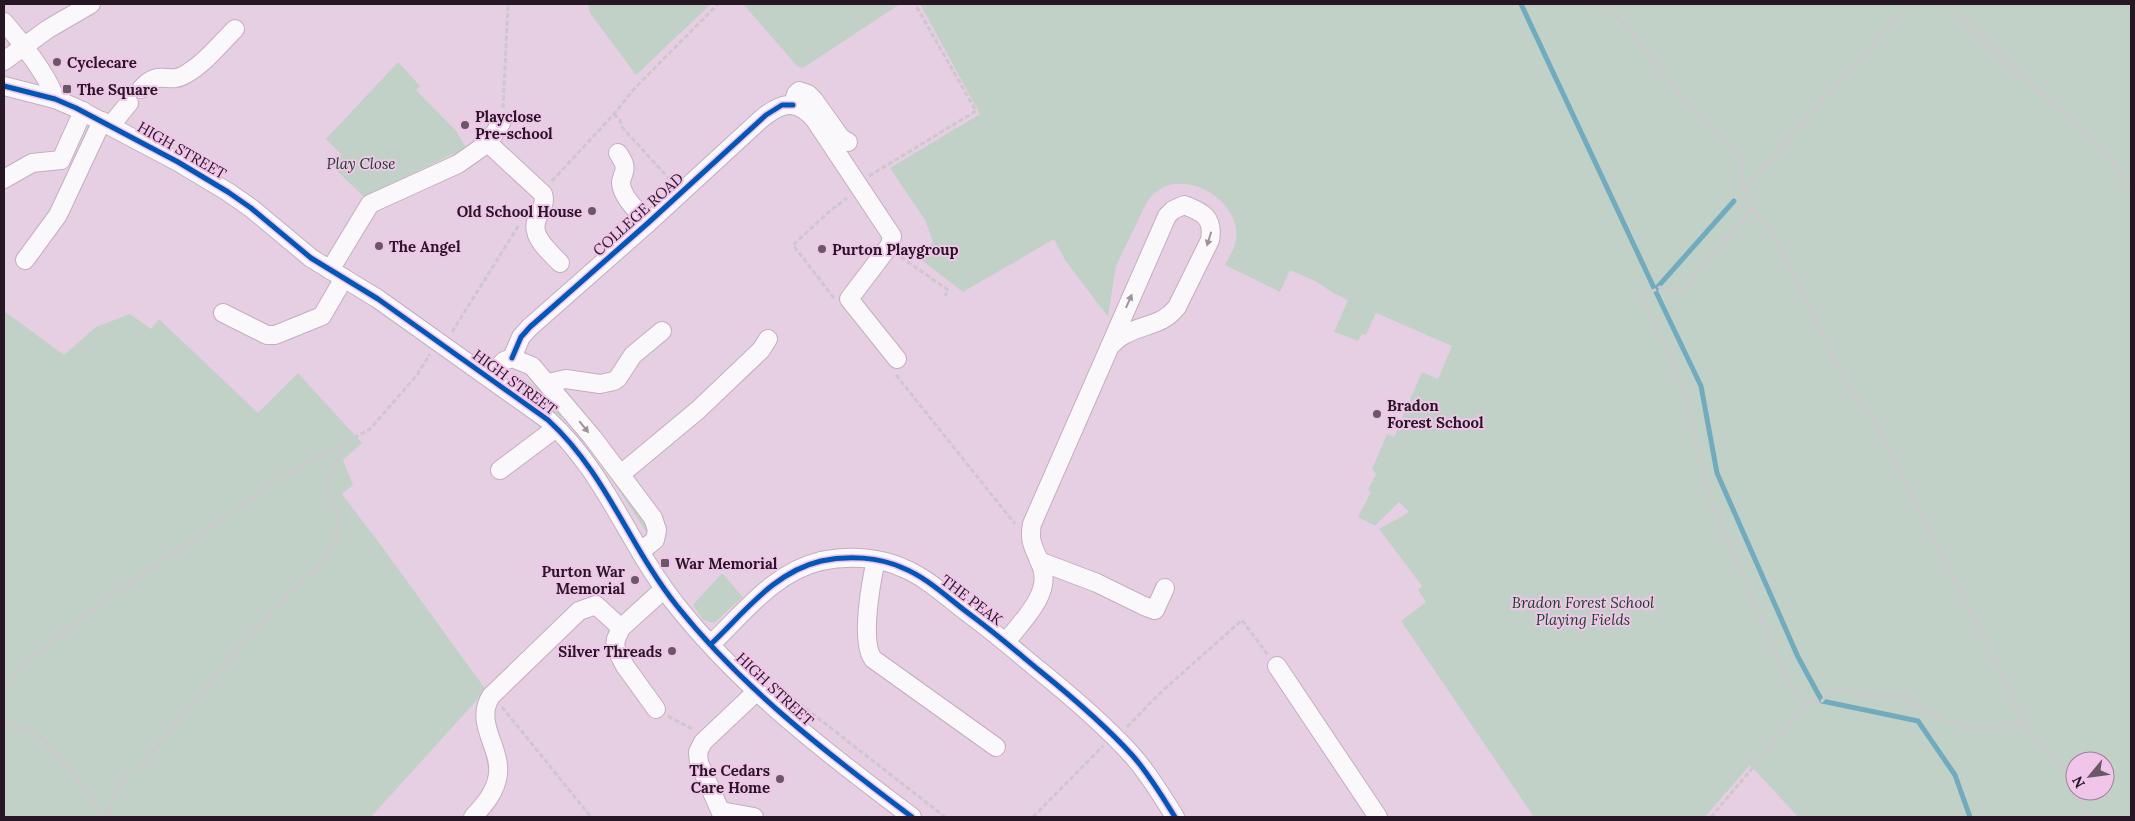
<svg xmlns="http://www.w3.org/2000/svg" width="2135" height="821" viewBox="0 0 2135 821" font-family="Lora,serif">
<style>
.green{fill:#c2d1c7;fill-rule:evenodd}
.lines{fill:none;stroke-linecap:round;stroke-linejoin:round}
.stream{stroke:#70acbe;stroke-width:5}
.minor-casing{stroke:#c2aebf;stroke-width:20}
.path{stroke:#cec7cd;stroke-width:3;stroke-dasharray:5 2.5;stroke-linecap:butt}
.minor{stroke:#fbf8fb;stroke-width:18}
.cycleway-casing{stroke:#f1c5e9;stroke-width:8}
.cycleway{stroke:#0057b8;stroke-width:5}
.oneway{fill:#9c939b}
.poi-dot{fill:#6a5768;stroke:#f1c5e9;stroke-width:2}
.labels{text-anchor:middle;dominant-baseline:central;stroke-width:4;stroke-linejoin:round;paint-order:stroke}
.poi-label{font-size:15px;font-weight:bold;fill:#271725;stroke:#f1c5e9;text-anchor:start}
.street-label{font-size:15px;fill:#271725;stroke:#f1c5e9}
.park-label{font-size:15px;font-style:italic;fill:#144224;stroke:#f1c5e9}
</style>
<rect width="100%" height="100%" fill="#e7cfe3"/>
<g class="green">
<path d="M588,4H711L636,75L590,13Z"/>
<path d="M743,4H900L803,68L797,66Z"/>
<path d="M920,4H2131V817H1798L1750,765L1705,817H1534L1401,621L1426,602L1418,590L1422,586L1379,529L1409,512L1399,502L1375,526L1358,517L1371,492L1368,490L1376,474L1372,469L1387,434L1394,437L1422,372L1438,379L1452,346L1376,313L1366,335L1362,334L1358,341L1334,332L1348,300L1333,293L1317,282L1290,270L1280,292L1225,265C1228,258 1233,251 1235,244C1245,207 1197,173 1164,187C1157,190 1152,195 1147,202L1116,266L1108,317L1065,260L1054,239L963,292L920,259L933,242L925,220L890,168L980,114ZM2075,761H2105V791H2075Z"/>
<path d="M398,62L420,86L416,90L457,132L465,146L464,149L384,187L365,198L331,165L341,154L326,139Z"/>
<path d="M4,311L64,355L96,327L130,314L151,329L159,319L258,413L298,373L362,443L343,460L353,485L342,494L383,548L486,690L371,817H4Z"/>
<path d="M513,377C529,376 557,404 562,418L514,380Z"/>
<path d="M611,478C622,487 650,519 647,533Z"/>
<path d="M722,573L743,597L714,623L703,620L693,605Z"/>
</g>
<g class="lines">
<g class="stream">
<path d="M1521,4L1655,290L1734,201"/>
<path d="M1655,290L1701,386L1717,473L1798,657L1822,701L1918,721L1955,775L1970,817"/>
</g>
<g class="minor-casing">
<g id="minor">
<path d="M4,22C19,39 50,78 55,99"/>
<path d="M4,61L48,29L91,4"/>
<path d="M4,86L55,99L76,108L178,162L228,192L251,208L311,258L378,299L548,420C606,473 629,546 677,606C743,689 828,754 912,817"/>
<path d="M141,89C160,67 167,86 186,74C204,64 220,44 235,29"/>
<path d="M793,105L796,94L799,91L808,94L814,100L841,138L848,142"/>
<path d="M501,123L488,143L543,194C548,207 532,218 536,231C538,243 552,254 560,263"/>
<path d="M111,125L129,103"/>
<path d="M618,153C623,161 627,166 623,175C622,178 621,180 621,183C622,198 639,212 648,223"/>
<path d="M4,179L32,163L61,160L83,111"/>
<path d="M25,260L58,215L102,121"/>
<path d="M330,270L370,204L458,164L488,143"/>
<path d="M223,313L267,335H275L322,316L344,278"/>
<path d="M512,358L521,337L530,327L648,223L760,120C780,103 796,97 815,120L892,236L890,245L849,299L897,359"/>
<path d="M490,377L504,361L512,358L532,366L593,438L653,518L657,530L655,540L641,551"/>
<path d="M548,383L566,379L600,384L614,381L618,378L633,355L662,331"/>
<path d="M500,470L556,428"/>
<path d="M621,474L698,410L761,350L768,339"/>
<path d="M876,560C871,582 860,641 873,659L996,747"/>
<path d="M1039,561L1097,583L1144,606L1155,610L1165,588"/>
<path d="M1006,642C1021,622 1051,595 1042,568C1036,550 1028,544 1032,524L1167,216L1173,210L1184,205C1203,212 1214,218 1210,240L1177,307C1162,326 1146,323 1126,334C1120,336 1115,342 1110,346"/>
<path d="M711,644C744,613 774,572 821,561C848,555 879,557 903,568C928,578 950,600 972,616C995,633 1017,652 1040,671C1072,697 1104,724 1132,755C1149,774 1162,796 1175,817"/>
<path d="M1277,666L1378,817"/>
<path d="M656,709L625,666L615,647L616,639L621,628L664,589"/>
<path d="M721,811L754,817"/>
<path d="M473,817C484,805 496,792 498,774C501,747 474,723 491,696L579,611L596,605L621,628"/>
<path d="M723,817L699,763L698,752L703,742L756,692"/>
</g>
</g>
<g class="path">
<path d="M1605,4L1628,29L1684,100L1741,155L1744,189"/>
<path d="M1948,4L2012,68L2087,134L2111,158L2131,191"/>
<path d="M503,108L508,4"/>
<path d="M614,114L620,120L622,127L671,181"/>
<path d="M869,176L976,111L915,4"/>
<path d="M552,181L614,114L633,90L718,4"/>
<path d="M1751,209L1770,228L1843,378L1873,419L2001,670L2022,724"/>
<path d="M901,257L948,290L945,296"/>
<path d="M834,298L793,245L831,210L847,198"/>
<path d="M452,332L519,225"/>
<path d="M896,375L1015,524"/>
<path d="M782,690L945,817"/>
<path d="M4,692L22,667L83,616L276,481L370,429L417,375L430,354"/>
<path d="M1806,705L1822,701L1833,688L1872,695L1896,694L1945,721L1979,730L2008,723L2022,724L2059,764L2089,817"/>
<path d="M502,707L591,817"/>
<path d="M668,716L694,730"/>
<path d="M4,722L42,738L91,796L101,817"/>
<path d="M1127,727L1158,695L1242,620L1268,655"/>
<path d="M109,809L116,817"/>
<path d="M104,817L123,778L143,764L226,662L289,594L325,560L338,537L336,511L326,485L345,442"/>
<path d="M1033,817L1103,746"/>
<path d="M1711,817L1806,705L1787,679L1713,506L1701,466L1688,403L1672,360L1642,297L1660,287L1682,291L1751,209L1744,189L1908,4"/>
</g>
<use href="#minor" class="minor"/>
<g class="cycleway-casing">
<g id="cycleway">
<path d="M4,86L55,99L76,108L178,162L228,192L251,208L311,258L378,299L548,420C606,473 629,546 677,606C743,689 828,754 912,817"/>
<path d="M512,358L521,337L530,327L648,223L766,115L782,105H793"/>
<path d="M711,644C744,613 774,572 821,561C848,555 879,557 903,568C928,578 950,600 972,616C995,633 1017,652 1040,671C1072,697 1104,724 1132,755C1149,774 1162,796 1175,817"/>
</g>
</g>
<use href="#cycleway" class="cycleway"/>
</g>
<defs><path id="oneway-solid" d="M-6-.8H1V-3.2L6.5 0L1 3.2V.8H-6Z" transform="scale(1.25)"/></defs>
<g class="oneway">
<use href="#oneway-solid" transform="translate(1209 239) rotate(107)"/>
<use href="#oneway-solid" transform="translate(1129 301) rotate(-66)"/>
<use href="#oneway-solid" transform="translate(584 427) rotate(51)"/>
</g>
<g class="poi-dot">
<circle cx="57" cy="62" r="5"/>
<rect x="62" y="84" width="10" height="10" rx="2.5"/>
<circle cx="465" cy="125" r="5"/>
<circle cx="592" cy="211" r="5"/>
<circle cx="379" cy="246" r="5"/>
<circle cx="822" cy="249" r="5"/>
<circle cx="1377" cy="414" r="5"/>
<rect x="660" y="558" width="10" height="10" rx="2.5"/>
<circle cx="635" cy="580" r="5"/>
<circle cx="672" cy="651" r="5"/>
<circle cx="780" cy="779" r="5"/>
</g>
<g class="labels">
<g class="poi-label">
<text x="67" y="62">Cyclecare</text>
<text x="77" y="89">The Square</text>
<text x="475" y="116">Playclose<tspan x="475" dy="17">Pre-school</tspan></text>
<text x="582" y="211" text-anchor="end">Old School House</text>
<text x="389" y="246">The Angel</text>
<text x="832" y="249">Purton Playgroup</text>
<text x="1387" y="405">Bradon<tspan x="1387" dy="17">Forest School</tspan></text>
<text x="675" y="563">War Memorial</text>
<text x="625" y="571" text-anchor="end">Purton War<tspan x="625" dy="17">Memorial</tspan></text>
<text x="662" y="651" text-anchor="end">Silver Threads</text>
<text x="770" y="770" text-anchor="end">The Cedars<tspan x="770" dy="17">Care Home</tspan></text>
</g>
<g class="street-label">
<text transform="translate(182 150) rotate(30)">HIGH STREET</text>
<text transform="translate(638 214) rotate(-42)">COLLEGE ROAD</text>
<text transform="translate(515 382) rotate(36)">HIGH STREET</text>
<text transform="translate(972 600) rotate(37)">THE PEAK</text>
<text transform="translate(775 689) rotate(43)">HIGH STREET</text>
</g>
<g class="park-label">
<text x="361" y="163">Play Close</text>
<text x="1583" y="602">Bradon Forest School<tspan x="1583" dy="17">Playing Fields</tspan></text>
</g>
</g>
<rect width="2135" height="821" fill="none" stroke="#271725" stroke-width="10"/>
<g transform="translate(2090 776) rotate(241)"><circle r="24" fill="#f1c5e9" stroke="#a07f9b"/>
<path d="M0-4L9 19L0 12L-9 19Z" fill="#6a5768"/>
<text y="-8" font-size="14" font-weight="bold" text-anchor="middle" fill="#271725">N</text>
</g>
</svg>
